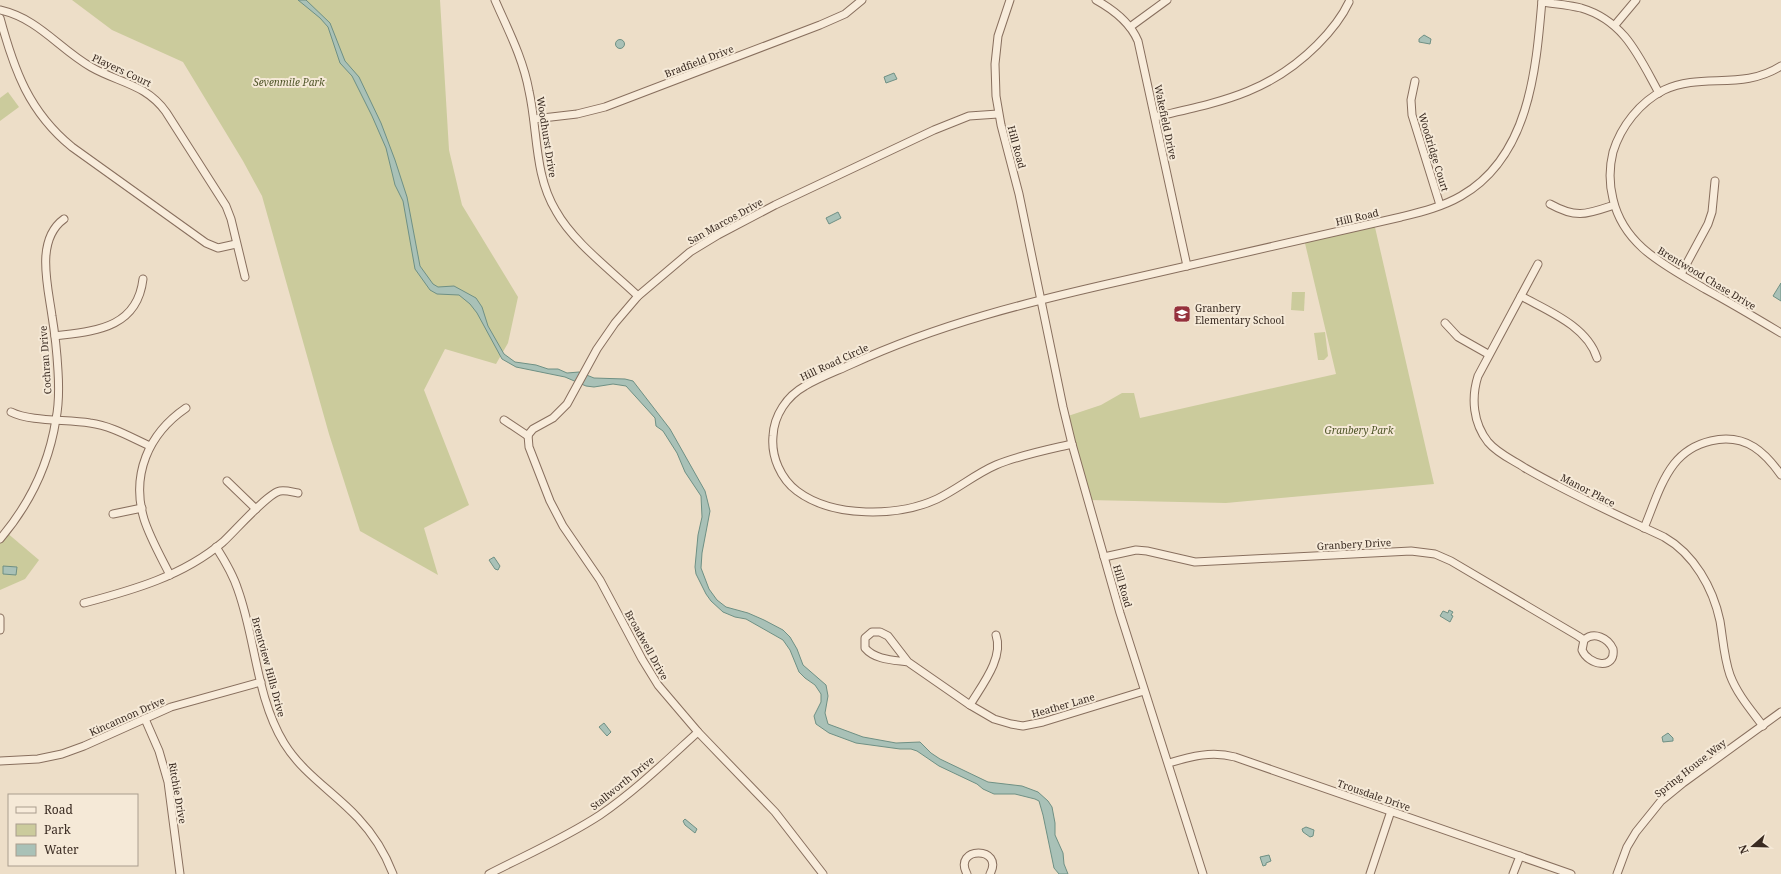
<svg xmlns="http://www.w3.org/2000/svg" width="1781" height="874" viewBox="0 0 1781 874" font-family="'Noto Serif',serif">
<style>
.green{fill:#cbcb9c}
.water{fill:#a9c1b7;stroke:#6f9084}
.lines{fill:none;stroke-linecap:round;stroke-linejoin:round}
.minor-casing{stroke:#886f5e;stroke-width:9}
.minor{stroke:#f8ecdb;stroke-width:7}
.labels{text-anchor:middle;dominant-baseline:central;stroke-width:4;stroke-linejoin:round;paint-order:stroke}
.street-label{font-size:10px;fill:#392a21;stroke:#f5e9d7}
.park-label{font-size:10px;font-style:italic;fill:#4f5528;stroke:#f5e9d7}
.poi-label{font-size:10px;fill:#392a21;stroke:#f5e9d7;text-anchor:start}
</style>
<rect width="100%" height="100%" fill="#eddec8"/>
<g class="green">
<path d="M72,0H440L449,150L462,205L518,297L508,343L496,364L445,349L424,390L469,505L424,528L438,575L360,531L329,434L262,196L243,161L183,62L112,30Z"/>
<path d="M8,92L19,107L0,121V98Z"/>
<path d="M1374,223L1434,484L1226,503L1088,500L1065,417L1101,405L1122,393H1134L1140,418L1336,374L1304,239Z"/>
<path d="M1292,292H1305L1304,311L1291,310Z"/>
<path d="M1325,332L1328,356L1324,360H1318L1314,333Z"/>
<path d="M6,532L39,560L25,579L0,590V539Z"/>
</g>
<g class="water">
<path d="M298,0H306L330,23L345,61L359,77L381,123L395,160L407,197L420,266L433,284L438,287L454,286L476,298L482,307L488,326L504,354L515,362L536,365L548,369H558L567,373L579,372L594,378L625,379L633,381L670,429L705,491L710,511L702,553L701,568L709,589L717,600L726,607L748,613L764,620L783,630L790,637L797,649L803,665L826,685L828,696L825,713L828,724L863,737L896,743L920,742L931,753L940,759L988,782L1022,786L1038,792L1048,801L1052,807L1055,823V835L1063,853L1064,864L1068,874H1059L1054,868L1043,815L1039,801L1035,799L1015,794H994L983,789L977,784L939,766L917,751L911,749H900L856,743L829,733L816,724L814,716L821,702V694L815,685L805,678L799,672L790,650L783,640L746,619L735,617L723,612L711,601L706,594L696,574L695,567L698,535L702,517L701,496L685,472L677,453L663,431L656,426L655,418L626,386L613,384L594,387L586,386L565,377L516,367L502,359L477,313L470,304L459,295L437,294L430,290L415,269L403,201L395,185L386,148L372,116L352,76L340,63L328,27L320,18Z"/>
<path d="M1424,35L1431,39L1430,44L1419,42V39Z"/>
<circle cx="620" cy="44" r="4.5"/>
<path d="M894,73L897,79L886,83L884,77Z"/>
<path d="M838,212L841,218L829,224L826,218Z"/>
<path d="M1781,283V301L1773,296Z"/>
<path d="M494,557L500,566L498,570L495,569L489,560Z"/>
<path d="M3,566L17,567L16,575L3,574Z"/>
<path d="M1449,610L1453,612L1451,615L1453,616L1450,622L1440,616L1443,611L1448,613Z"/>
<path d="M604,723L611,732L607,736L599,727Z"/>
<path d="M1668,733L1673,738V741L1663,742L1662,737Z"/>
<path d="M685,819L697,829L695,833L685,825L683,821Z"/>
<path d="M1306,827L1314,830L1313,836L1310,837L1303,832L1302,829Z"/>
<path d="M1269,855L1271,861L1266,863V865L1263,866L1260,857Z"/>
</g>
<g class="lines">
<g class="minor-casing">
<g id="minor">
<path d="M495,0C508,30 523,58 529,91C538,131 534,175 556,211C573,242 612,271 638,296"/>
<path d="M1010,0L998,36L995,64L996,96L1001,125L1019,194L1063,407L1072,444L1120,613L1203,874"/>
<path d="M1096,0C1114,10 1130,22 1138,41L1187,266"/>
<path d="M1542,2C1555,4 1569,5 1581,8C1625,21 1639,57 1659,93"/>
<path d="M0,10C39,19 58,48 91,67C119,83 146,84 166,112L226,206L231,219L245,277"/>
<path d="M0,18C14,70 29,112 72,147L206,243L218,248L236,244"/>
<path d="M1615,25L1636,0"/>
<path d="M1130,27L1167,0"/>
<path d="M1781,66C1742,91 1702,72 1664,90C1640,102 1621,126 1613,152C1609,168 1609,183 1613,199C1624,247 1667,266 1705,289C1731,303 1756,318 1781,333"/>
<path d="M1415,81L1411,100L1412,115L1440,205"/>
<path d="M1155,117C1219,102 1268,94 1317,45C1330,32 1341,19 1349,2"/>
<path d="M534,119L577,114L605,107L820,25L845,14L862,0"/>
<path d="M1550,204C1577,219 1587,214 1614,205"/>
<path d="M1538,264L1478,376C1471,398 1473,423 1488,442C1498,454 1513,460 1525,468C1570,494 1617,515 1664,537C1694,554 1713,588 1720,621C1723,639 1724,658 1730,675C1737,694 1751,710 1763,726"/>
<path d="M1681,274L1708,224L1712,212L1715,181"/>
<path d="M1521,296C1548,311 1587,326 1597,358"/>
<path d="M1445,323L1458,337L1488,354"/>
<path d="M55,336C94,331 137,329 143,279"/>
<path d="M11,412C31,422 67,419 90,423C112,426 130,437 150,446"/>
<path d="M504,420L528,436"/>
<path d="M1072,444C1046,450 1020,455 996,465C975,474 958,489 937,499C898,517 833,518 797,491C781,479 771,457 773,436C774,415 787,396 805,386C820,377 837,371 852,364C939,324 1028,302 1121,281C1214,260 1307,238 1401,217C1421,212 1442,207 1461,196C1529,157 1536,71 1542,0"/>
<path d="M227,481L256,509"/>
<path d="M113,514L142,508"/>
<path d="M1644,528C1653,507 1660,482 1674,464C1692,441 1728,431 1754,447C1765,454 1774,465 1781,475"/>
<path d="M0,539C29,505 49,464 56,419C59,404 59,387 58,371C57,353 55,334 52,316C48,286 35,240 64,219"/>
<path d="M216,547C225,561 233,574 238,590C256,640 256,697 284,743C303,774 334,792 358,818C373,834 385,853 393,874"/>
<path d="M1104,557L1136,550L1147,551L1195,562L1411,551L1435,554L1451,561L1578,636L1584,640L1582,650C1588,665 1616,671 1613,649C1608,638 1594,631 1584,640"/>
<path d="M170,575C161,557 150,538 144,519C131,475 148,434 186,408"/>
<path d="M84,603C133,590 183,576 223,542C235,531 268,493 280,491C286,490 292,492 298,493"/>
<path d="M0,618V630"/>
<path d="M908,662C894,660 875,660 865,648V638L872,632H880L888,636L908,662L970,705L994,719L1011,724L1023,726L1043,722L1144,691"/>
<path d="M970,705C982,685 1004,658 996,635"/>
<path d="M145,719L159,751L168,782L180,874"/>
<path d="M0,761L38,759L62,754L84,746L171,707L261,682"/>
<path d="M1169,763C1192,756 1212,751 1235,757L1571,874"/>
<path d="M489,874C526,855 565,838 600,815C635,791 666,761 698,732"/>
<path d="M823,874L775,812L698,732L658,685L642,659L600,580L563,526L550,501L529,447L528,435L533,429L553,418L567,404L597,349L615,323L638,296L690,252L718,235L775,205L934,130L969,116L998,114"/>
<path d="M967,874C952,846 1005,846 990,874"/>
<path d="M1370,874L1391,811"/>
<path d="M1513,874L1520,856"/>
<path d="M1617,874L1627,847L1636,832L1661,801L1683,783L1781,712"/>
</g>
</g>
<use href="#minor" class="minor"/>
</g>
<defs>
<g id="school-square" transform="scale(0.9)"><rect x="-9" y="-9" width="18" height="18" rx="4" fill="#95303c" stroke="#f5e9d7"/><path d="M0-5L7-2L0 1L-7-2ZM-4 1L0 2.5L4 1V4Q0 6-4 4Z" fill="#fff"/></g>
</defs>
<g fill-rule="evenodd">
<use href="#school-square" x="1182" y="314"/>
</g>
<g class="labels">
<g class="street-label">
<text transform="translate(699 61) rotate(-21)">Bradfield Drive</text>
<text transform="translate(122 70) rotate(25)">Players Court</text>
<text transform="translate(1166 122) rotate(78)">Wakefield Drive</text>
<text transform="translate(547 137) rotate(81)">Woodhurst Drive</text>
<text transform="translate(1017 147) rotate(75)">Hill Road</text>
<text transform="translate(1434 152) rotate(73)">Woodridge Court</text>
<text transform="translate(1357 217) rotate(-13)">Hill Road</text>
<text transform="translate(725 221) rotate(-29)">San Marcos Drive</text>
<text transform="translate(1707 278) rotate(31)">Brentwood Chase Drive</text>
<text transform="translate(45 360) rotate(-94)">Cochran Drive</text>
<text transform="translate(834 362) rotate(-25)">Hill Road Circle</text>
<text transform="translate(1588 490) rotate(27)">Manor Place</text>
<text transform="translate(1354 544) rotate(-3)">Granbery Drive</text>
<text transform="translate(1123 586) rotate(74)">Hill Road</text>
<text transform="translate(647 645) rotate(61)">Broadwell Drive</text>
<text transform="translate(269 667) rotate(75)">Brentview Hills Drive</text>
<text transform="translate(1063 705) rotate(-16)">Heather Lane</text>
<text transform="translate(127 716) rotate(-24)">Kincannon Drive</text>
<text transform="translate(1690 768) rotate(-38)">Spring House Way</text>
<text transform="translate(622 783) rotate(-39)">Stallworth Drive</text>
<text transform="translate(178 793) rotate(80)">Ritchie Drive</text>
<text transform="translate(1374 795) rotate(19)">Trousdale Drive</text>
</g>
<g class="park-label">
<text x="289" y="82">Sevenmile Park</text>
<text x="1359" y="430">Granbery Park</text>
</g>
<g class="poi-label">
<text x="1195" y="308">Granbery<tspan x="1195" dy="12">Elementary School</tspan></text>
</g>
</g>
<rect x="8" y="794" width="130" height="72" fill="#f5e9d7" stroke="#aa9d8e"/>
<rect x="16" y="807" width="20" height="6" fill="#f8ecdb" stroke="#aa9d8e"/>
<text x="44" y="814" font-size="12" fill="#392a21">Road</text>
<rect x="16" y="824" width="20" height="12" fill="#cbcb9c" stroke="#aa9d8e"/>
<text x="44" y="834" font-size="12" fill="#392a21">Park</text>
<rect x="16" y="844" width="20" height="12" fill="#a9c1b7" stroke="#aa9d8e"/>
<text x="44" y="854" font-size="12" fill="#392a21">Water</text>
<g transform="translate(1753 846) rotate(250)" stroke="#f5e9d7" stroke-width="3" paint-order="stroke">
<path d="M0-3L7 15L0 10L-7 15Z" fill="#392a21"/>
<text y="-6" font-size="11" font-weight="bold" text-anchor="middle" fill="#392a21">N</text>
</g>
</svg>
